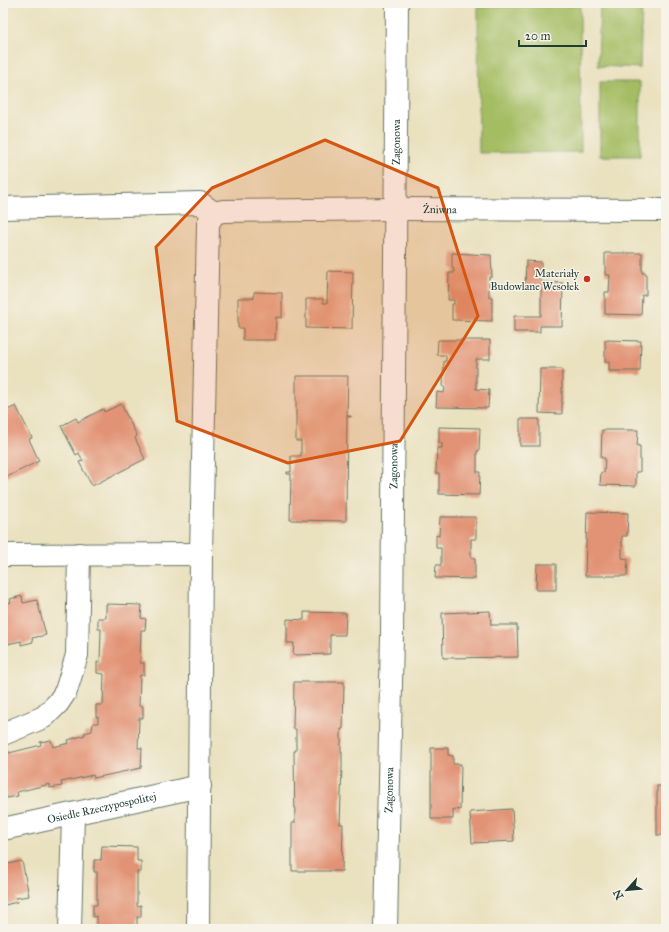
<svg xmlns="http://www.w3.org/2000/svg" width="669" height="932" viewBox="0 0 669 932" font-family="'IM FELL Great Primer',serif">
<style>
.park{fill:#a4bd63;stroke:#627d4c}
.building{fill:#e29375}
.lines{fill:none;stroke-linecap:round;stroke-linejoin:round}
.minor-casing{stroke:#667665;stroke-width:24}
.minor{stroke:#fff;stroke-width:22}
.marked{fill:#d45610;fill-opacity:0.2;stroke:#d45610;stroke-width:3;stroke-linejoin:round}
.poi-dot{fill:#c8321e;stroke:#f7f3e8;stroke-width:1.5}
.labels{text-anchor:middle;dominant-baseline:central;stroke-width:3;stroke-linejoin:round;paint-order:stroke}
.street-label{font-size:11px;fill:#1f3d34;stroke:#f7f3e8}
.poi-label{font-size:11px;fill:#1f3d34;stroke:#f7f3e8;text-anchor:end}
</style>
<rect width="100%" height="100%" fill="#f7f3e8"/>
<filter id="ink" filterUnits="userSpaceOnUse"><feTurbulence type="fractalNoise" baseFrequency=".025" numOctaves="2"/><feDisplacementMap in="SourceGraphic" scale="8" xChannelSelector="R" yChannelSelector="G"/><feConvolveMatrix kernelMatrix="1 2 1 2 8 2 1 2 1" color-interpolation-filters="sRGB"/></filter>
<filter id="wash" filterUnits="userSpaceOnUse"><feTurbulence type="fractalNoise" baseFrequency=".012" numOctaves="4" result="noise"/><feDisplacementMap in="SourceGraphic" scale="16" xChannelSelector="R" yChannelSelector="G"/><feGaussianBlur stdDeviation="0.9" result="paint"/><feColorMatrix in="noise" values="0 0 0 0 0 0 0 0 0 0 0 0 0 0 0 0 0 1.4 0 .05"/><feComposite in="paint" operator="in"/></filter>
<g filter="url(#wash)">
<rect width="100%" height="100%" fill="#eae1bf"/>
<g class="park">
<path d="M600,3H642L640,68L598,66Z"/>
<path d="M580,6L581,152L479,153L478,7Z"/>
<rect x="600" y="82" width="40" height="74"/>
</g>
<g id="blocks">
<g class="building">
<path d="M452,253L491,255L492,277H489V297H492V321L452,320V304H454V300H448L449,273H454V269L452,268Z"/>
<path d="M605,253H642V273H646V295H642L641,315L605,314V292H609L610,275H605Z"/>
<path d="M526,261L541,262V282L563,283L562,326H540V332H514V316H541V289L525,288Z"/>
<path d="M328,271L353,272L352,329L306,328V299H323V303H327Z"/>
<path d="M254,292L282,293V318L276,317L275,340H243V328H238V298H254Z"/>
<path d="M438,340H490V359H476V389L489,390L488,408L436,407L437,392L444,393L445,387H443L444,361H446V355H437Z"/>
<path d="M605,340L641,341L640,371H609V362H605Z"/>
<path d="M540,369H562V414L539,413Z"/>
<path d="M296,376H348L347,416H351V417H347L346,521L290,520L291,474H287V472H291V456H301V441H296Z"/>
<path d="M121,404L137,436L135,438L145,459L92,486L79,462L83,461L79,453L76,455L61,426L76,418L78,422L103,409L104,412Z"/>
<path d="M16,406L32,438L29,439L39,461L3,479V412Z"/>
<rect x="520" y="419" width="19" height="27"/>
<path d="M439,427L480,428L479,451H477V472H480L479,495L439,494V473H436L437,448H442V443H439Z"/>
<path d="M602,430H638L637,446H640V472H636V486L600,485L601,472L604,473L605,458H601Z"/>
<path d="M587,512L628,513L627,536H622V558L628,559L627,576H585Z"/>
<path d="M440,517H476V539H471V558H475V579L435,578L436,565H441V548H436V535L439,536Z"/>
<path d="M537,564H556V590H536Z"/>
<path d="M22,596L23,603L37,600L46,635L32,638L33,642L21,645V641L3,645V604L11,602L10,599Z"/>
<path d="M106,604L142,605L141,618L146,619L145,630H141L140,663H144V675H140L139,706H143V718H139L138,748H142L141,768L94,778L93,775L61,782L62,786L50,788V784L17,792L18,796L7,798L6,794L3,795V751L8,750L9,753L41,745L40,742L51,740L53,747L69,743L68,740L85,735L84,733L92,731L93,723H98V717H96V705H103L104,674L97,673V662H100L101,629H98V618H106Z"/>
<path d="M490,611L491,625H517L518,657L443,658L442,613Z"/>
<path d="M304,612L346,613L345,635H330V654L293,655L294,643H287V619L304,620Z"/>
<path d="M294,682H344L343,729H341V752H342V766L340,824H343L342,871H292V823H295L294,751H296V729H293Z"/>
<path d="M431,748H448V755L453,756V764H461L460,810L453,809V819H431Z"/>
<rect x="657" y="786" width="9" height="49"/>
<path d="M512,809L514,841L472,843L470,812Z"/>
<path d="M102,846L137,847V861H141V872H137V906L141,905V917H137V929H97V916L93,917V905H97V872H94V860H101Z"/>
<path d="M6,851L8,864L22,861L29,896L16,898L17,902L5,905L4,901H3V852Z"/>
<path d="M663,911H666V929H665Z"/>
</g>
</g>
</g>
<g filter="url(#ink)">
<use href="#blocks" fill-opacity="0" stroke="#667665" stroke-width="1"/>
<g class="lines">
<g class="minor-casing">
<g id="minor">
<path d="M3,208L200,203L214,213"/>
<path id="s1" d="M214,213L223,211L395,209L666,210"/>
<path d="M3,555L201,554"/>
<path d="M3,734L44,717L58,703L66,691L77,655L79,554"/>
<path id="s2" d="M3,829L200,786"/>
<path d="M70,929L73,815"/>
<path d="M198,929L201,554L208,224L214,213"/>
<path id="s3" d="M386,929L392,635L397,3"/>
</g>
</g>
<use href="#minor" class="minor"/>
</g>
</g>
<path class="marked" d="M325,140L438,188L478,316L400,441L288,463L177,421L156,247L212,188Z"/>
<circle class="poi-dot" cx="587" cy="279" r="4"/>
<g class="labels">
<g class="street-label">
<text stroke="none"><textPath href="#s3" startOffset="787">Zagonowa</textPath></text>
<text stroke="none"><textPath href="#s1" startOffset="226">Żniwna</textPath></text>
<text stroke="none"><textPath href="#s3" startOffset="463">Zagonowa</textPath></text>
<text stroke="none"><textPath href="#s3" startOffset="139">Zagonowa</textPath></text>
<text stroke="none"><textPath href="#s2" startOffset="101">Osiedle Rzeczypospolitej</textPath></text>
</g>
<g class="poi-label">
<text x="579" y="273">Materiały<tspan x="579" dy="13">Budowlane Wesołek</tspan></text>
</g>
</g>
<rect width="669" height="932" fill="none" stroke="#f7f3e8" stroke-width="16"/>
<g transform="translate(627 890) rotate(243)" stroke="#f7f3e8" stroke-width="3" paint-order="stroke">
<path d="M0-3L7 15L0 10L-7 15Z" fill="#1f3d34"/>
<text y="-6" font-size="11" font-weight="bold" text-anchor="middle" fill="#1f3d34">N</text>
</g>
<path d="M519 40v6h67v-6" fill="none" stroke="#1f3d34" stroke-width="2"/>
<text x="525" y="40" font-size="12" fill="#1f3d34" stroke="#f7f3e8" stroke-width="3" paint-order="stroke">20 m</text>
</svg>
